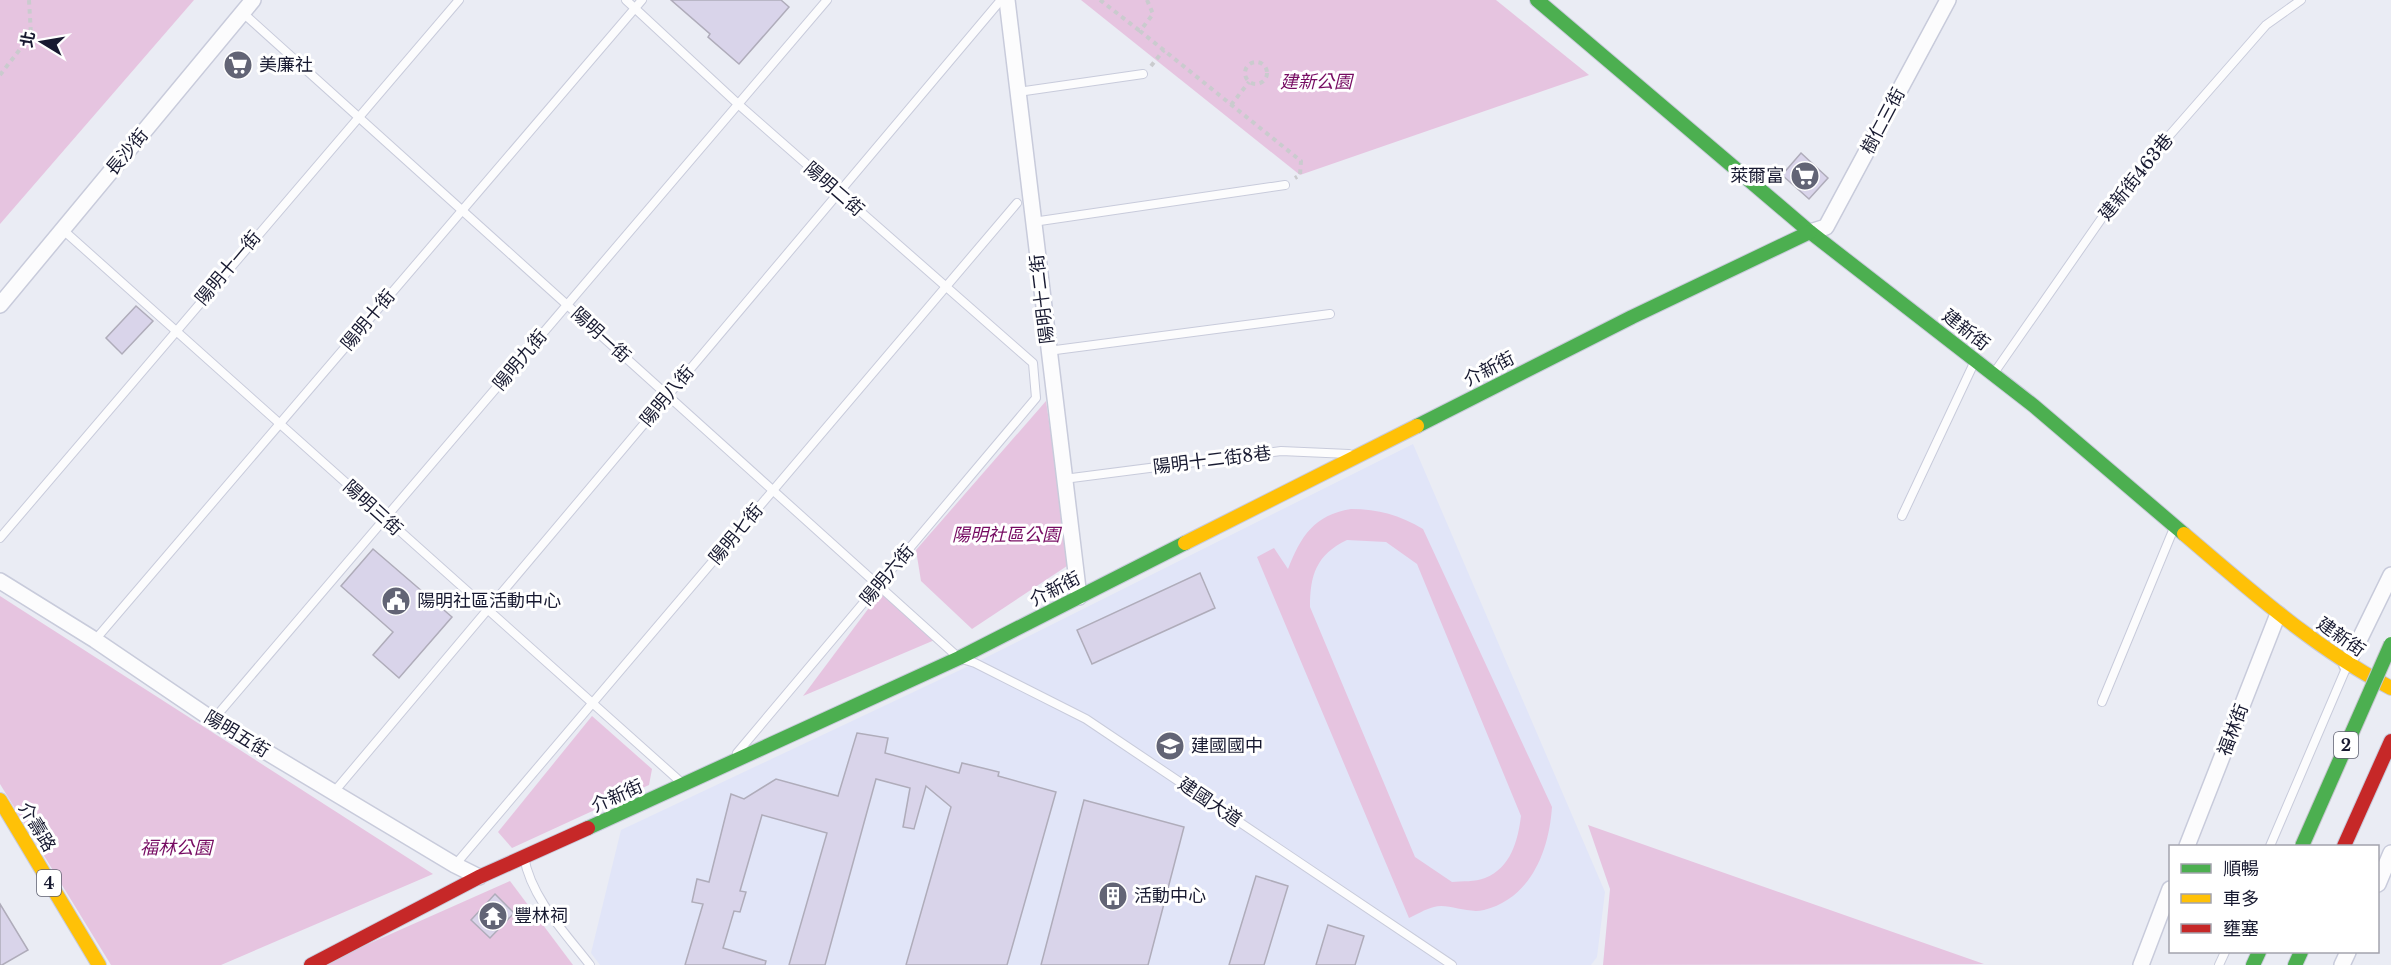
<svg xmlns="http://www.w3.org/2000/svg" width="2391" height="965" viewBox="0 0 2391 965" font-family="'Libre Baskerville','Noto Sans TC',serif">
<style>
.built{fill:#e1e5f8}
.green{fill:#e6c4e0;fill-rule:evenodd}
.building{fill:#d9d4ea;stroke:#afacba;stroke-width:1.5}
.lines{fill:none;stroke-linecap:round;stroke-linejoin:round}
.lane-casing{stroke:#c8cbdb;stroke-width:10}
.street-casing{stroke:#c8cbdb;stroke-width:18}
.fast-casing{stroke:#c8cbdb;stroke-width:16}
.slow-casing{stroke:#c8cbdb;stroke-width:16}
.jam-casing{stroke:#c8cbdb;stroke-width:16}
.path{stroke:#cacbce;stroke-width:4;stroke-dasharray:4.5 4.5;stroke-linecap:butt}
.lane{stroke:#fcfcfd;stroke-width:8}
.street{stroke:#fcfcfd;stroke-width:15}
.fast{stroke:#4caf50;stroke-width:14}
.slow{stroke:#ffc107;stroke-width:14}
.jam{stroke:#c62828;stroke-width:14}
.fast-bridge-casing{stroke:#c5c6ce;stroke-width:16;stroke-linecap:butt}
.fast-bridge{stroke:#4caf50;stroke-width:14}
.labels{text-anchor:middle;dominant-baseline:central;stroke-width:6;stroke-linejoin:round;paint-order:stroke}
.shield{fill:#fff;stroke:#5d5f6f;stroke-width:1.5}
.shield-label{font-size:16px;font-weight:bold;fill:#181a31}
.poi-label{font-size:18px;fill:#181a31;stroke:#fff;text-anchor:start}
.park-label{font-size:18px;font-style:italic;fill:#760b62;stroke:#fff}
.street-label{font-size:18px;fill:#181a31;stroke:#fff}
</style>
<rect width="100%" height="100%" fill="#eaecf4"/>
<path class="built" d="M1413,444L1605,892L1597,957L1591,965H600L591,953L621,830L975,663Z"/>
<g class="green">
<path d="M0,0H194L0,224Z"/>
<path d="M1081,0H1496L1589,75L1300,175Z"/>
<path d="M1046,401L1070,564L972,629L921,581L916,550Z"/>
<path d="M1351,509C1379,509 1399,515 1423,529L1552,807C1549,851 1531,898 1484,910C1467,914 1448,903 1434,907C1425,909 1416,915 1409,918L1257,557L1274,548L1288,569C1301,536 1314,515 1351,509ZM1347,540L1386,542L1417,564L1521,816C1518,840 1511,868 1485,878C1475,882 1462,881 1452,882L1415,857L1310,607C1310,575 1316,555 1347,540Z"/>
<path d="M883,589L937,639L803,696Z"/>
<path d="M0,596L433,874L221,965H111L0,784Z"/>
<path d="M592,716L652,769L649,785L512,848L498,832Z"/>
<path d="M1588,825L1984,964L1603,965L1610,889Z"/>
<path d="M510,881L573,965H321Z"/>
</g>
<g class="building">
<path d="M671,0H781L789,7L739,64L708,37L710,34Z"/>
<path d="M1801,153L1828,178L1809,199L1782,175Z"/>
<path d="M136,306L153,321L122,354L106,338Z"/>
<path d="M373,549L452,617L399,678L373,655L393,632L341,586Z"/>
<path d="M1200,573L1215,608L1092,664L1077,630Z"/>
<path d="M857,733L888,738L885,753L959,773L962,763L999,772L998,776L1056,792L1007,965H906L951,807L926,786L914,829L903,827L910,788L876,779L825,965H789L827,833L762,815L740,891L746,892L740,912L734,911L723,948L766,961L765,965H685L703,904L692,902L697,879L709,882L731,794L744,799L776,779L838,796Z"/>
<path d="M1084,800L1184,827L1148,965H1041Z"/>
<path d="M1256,876L1288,886L1264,965H1229Z"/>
<path d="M495,894L514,913L490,938L471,920Z"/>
<path d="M0,904L28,950L2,965H0Z"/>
<path d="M1328,925L1364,936L1355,965H1316Z"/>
</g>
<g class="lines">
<g class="lane-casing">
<g id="lane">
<path d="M626,0L738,104L1033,363L1036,398L737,753"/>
<path d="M243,13L959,658L975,663L1086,719L1452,965"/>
<path d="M1018,92L1143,74"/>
<path d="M1033,222L1285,185"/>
<path d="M62,229L683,784"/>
<path d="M1048,351L1330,314"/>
<path d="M1994,373L2120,192L2266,25L2301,0"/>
<path d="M1064,479L1281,451L1349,454"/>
<path d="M1902,516L1974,363"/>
<path d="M0,538L459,0"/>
<path d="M95,640L642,0"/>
<path d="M2102,702L2174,528"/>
<path d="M213,720L827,0"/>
<path d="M334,792L1001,0"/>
<path d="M2270,846L2347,666"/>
<path d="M524,857C531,898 566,934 590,965"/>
<path d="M455,865L1017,203"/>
<path d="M2219,965L2225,952"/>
</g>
</g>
<g class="street-casing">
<g id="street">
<path d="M1007,0L1079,597"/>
<path d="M1810,232L1826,227L1948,0"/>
<path d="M0,305L253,0"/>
<path d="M0,581L95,640L213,720L455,865L479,877"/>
<path d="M2347,665L2391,575"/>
<path d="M2187,846L2278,614"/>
<path d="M2378,884L2391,853"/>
<path d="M2141,965L2170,889"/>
<path d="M2342,965L2348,952"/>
</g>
</g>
<g class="fast-casing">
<g id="fast">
<path d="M1537,0L1810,232L2034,406L2184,534"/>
<path d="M1417,426L1632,317L1810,232"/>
<path d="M588,828L959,658L1185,543"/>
<path d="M2253,965L2259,952"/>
<path d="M2295,965L2301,952"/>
</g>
</g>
<g class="slow-casing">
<g id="slow">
<path d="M2184,534C2250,590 2313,647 2391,688"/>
<path d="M1185,543L1417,426"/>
<path d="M0,800L99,965"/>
</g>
</g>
<g class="jam-casing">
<g id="jam">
<path d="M2344,846L2391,741"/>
<path d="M311,965L479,877L588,828"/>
</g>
</g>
<g class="path">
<path d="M1100,0L1140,31"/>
<path d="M1147,0L1153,14L1140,31L1301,161L1300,175L1295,178"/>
<circle cx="1256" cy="73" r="11"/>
<path d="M1151,66L1164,50"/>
<path d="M0,75L31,35L29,0"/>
<path d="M1231,105L1249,82"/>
</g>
<use href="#lane" class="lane"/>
<use href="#street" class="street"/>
<use href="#fast" class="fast"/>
<use href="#slow" class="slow"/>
<use href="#jam" class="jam"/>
<g class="fast-bridge-casing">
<path id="fast-bridge" d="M2302,846L2391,644"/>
</g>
<use href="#fast-bridge" class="fast-bridge"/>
</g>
<defs>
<g id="supermarket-disc" transform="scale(1.5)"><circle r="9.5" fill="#626475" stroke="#fff"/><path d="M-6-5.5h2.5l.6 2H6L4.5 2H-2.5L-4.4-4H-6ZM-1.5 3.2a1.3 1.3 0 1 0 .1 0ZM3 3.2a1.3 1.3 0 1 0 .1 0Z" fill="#fff"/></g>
<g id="civic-disc" transform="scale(1.5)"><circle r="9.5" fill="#626475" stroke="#fff"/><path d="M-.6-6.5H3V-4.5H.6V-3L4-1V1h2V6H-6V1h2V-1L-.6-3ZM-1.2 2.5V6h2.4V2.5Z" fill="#fff"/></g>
<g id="school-disc" transform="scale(1.5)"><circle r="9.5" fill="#626475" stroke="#fff"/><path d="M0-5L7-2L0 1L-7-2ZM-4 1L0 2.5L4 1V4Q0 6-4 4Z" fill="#fff"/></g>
<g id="building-disc" transform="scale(1.5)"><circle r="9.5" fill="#626475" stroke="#fff"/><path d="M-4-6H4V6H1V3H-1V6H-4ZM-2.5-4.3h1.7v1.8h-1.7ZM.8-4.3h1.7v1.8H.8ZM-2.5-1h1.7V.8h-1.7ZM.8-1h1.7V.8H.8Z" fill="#fff"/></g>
<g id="temple-disc" transform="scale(1.5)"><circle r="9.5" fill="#626475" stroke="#fff"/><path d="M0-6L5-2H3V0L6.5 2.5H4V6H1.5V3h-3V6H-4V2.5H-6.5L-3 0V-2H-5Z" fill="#fff"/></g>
</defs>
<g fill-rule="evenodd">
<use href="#supermarket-disc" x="238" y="65"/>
<use href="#supermarket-disc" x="1805" y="176"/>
<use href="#civic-disc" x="396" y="601"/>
<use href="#school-disc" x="1170" y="746"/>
<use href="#building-disc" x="1113" y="896"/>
<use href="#temple-disc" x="493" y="916"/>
</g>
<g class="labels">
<g class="shield">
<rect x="2334" y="732" width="24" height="26" rx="4.5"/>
<rect x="37" y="870" width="24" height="26" rx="4.5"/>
</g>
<g class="shield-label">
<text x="2346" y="745">2</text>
<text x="49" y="883">4</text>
</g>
<g class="poi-label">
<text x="259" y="65">美廉社</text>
<text x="1784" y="176" text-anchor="end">萊爾富</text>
<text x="417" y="601">陽明社區活動中心</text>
<text x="1191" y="746">建國國中</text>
<text x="1134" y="896">活動中心</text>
<text x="514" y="916">豐林祠</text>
</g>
<g class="park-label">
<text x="1316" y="82">建新公園</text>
<text x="1006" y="535">陽明社區公園</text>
<text x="176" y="848">福林公園</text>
</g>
<g class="street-label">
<text transform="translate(1883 121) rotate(-62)">樹仁三街</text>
<text transform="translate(127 152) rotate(-50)">長沙街</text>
<text transform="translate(2136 177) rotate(-51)">建新街463巷</text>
<text transform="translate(834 189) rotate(41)">陽明二街</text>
<text transform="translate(228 268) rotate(-50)">陽明十一街</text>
<text transform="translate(1042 299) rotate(-97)">陽明十二街</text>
<text transform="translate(368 320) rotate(-50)">陽明十街</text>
<text transform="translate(1966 330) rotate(38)">建新街</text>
<text transform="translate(601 335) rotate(42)">陽明一街</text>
<text transform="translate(520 360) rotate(-50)">陽明九街</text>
<text transform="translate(1489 369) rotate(-27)">介新街</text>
<text transform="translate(667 396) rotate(-50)">陽明八街</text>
<text transform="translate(1212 460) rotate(-7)">陽明十二街8巷</text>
<text transform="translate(373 508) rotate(42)">陽明三街</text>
<text transform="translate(736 534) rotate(-50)">陽明七街</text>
<text transform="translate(887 575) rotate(-50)">陽明六街</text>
<text transform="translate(1055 589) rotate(-27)">介新街</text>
<text transform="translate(2341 637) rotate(35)">建新街</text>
<text transform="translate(2233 730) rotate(-69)">福林街</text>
<text transform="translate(237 734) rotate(31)">陽明五街</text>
<text transform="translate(617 796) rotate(-24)">介新街</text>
<text transform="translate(1210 802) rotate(34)">建國大道</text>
<text transform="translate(37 827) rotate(59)">介壽路</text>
</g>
</g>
<rect x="2169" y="845" width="210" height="108" fill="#ffffff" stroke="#a3a3ad" stroke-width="1.5"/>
<rect x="2181" y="864" width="30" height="9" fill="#4caf50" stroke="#a3a3ad" stroke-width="1.5"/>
<text x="2223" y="875" font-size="18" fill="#181a31">順暢</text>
<rect x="2181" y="894" width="30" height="9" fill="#ffc107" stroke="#a3a3ad" stroke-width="1.5"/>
<text x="2223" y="905" font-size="18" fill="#181a31">車多</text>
<rect x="2181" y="924" width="30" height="9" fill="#c62828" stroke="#a3a3ad" stroke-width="1.5"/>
<text x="2223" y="935" font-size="18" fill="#181a31">壅塞</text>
<g transform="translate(42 42) rotate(281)" stroke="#ffffff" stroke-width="4.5" paint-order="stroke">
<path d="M0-4.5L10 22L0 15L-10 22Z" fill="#181a31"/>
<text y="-9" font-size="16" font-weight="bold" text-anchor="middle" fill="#181a31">北</text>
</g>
</svg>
